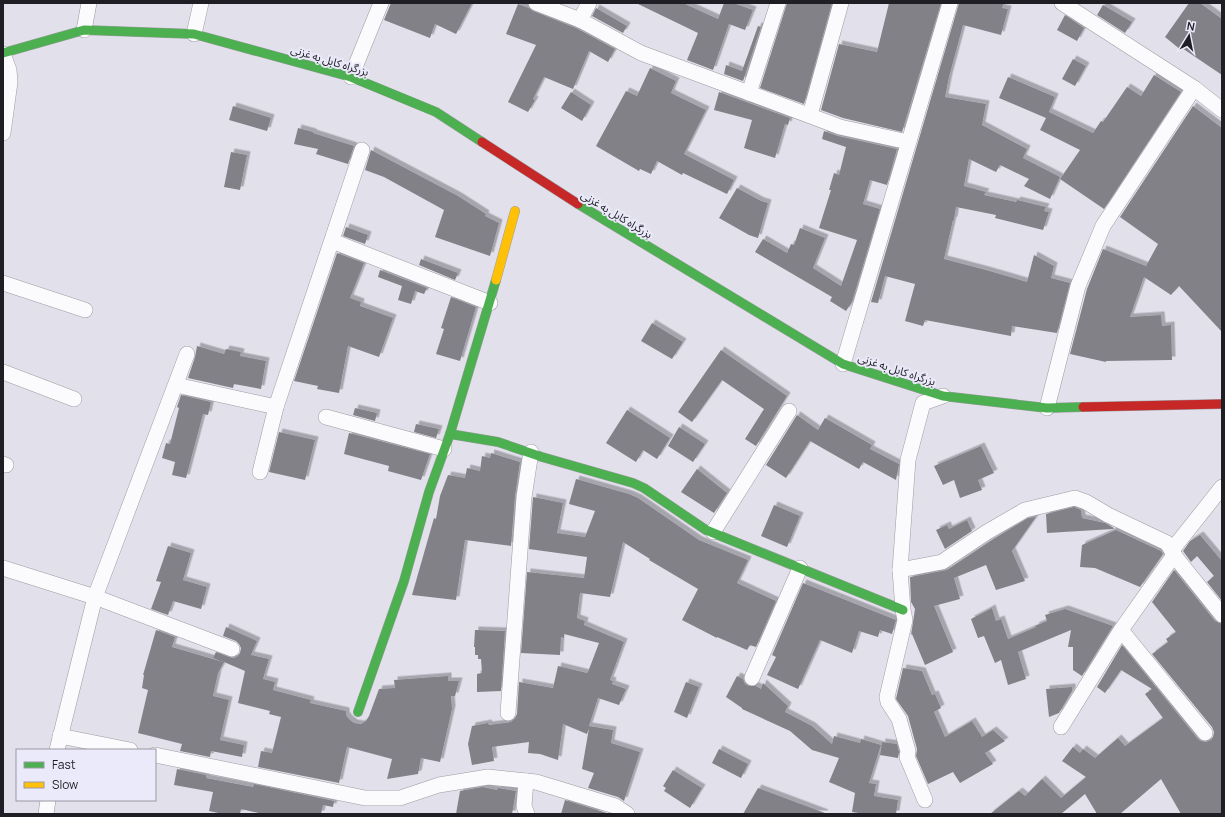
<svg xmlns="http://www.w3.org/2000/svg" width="1225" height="817" viewBox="0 0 1225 817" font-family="Manrope,'Noto Sans Arabic',sans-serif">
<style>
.building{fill:#828188;filter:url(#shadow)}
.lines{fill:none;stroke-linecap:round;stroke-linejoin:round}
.street-casing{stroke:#9d9ca2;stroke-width:16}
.fast-casing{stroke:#9d9ca2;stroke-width:10}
.slow-casing{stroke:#9d9ca2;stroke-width:10}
.jam-casing{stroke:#9d9ca2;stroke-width:10}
.street{stroke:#fbfafc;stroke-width:15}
.fast{stroke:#4caf50;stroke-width:9}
.slow{stroke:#ffc107;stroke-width:9}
.jam{stroke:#c62828;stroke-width:9}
.labels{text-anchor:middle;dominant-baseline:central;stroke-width:4;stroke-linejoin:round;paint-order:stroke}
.street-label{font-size:11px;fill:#1f1e24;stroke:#ebeafa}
</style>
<defs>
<filter id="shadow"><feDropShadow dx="3.5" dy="-3.5" stdDeviation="0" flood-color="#0004"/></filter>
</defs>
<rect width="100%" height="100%" fill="#e2e0ea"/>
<g class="building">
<path d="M391,3H472L456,34L435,24L430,38L384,20Z"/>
<path d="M636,3H683L718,19L724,3H736V4L753,10L745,30L729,24L713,70L687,60L698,33Z"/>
<path d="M787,3H832L804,104L760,88Z"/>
<path d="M889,3H941L902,132L843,118L821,110L839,44L877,52Z"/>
<path d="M959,3H1004L1002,8L1008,9L1001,35L963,25L949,77L945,97L986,104L982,125L1027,149L1023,158L1060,177L1050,199L1024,186L1029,179L1000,165L996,172L969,159L964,186L986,192L984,195L1016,202L1017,200L1046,207L1044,211L1049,212L1043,230L995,218L996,215L956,207L954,220H953L944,259L986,270L1027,282L1034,255L1054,266L1051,278L1070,283L1057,333L1012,326L1011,336L925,320L923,326L905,321L915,284L885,276L878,303L871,302Z"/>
<path d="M1189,3H1200L1222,19V75L1182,48L1181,50L1165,37Z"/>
<path d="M518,4L529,8L533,11L576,28L615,49L608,62L589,51L573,89L544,77L533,99L535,100L528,112L508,102L536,45L506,34Z"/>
<path d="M1103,5L1132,22L1125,33L1097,15Z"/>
<path d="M596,8L627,26L623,33L592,16Z"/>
<path d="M1065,15L1084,28L1077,41L1057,30Z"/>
<path d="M758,26L761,27L743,81L724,74L726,65L742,71Z"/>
<path d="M1073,59L1086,66L1075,86L1062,79Z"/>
<path d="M650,68L676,81L671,93L706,110L684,154L734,180L727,194L683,173L682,175L657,161L651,174L640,169L639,171L596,146L626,91L637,96Z"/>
<path d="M1154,75L1181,92L1104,209L1060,179L1080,150L1040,130L1046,118L999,98L1008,77L1055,97L1049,112L1093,133L1101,121L1103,122L1127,87L1141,96Z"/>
<path d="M571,92L591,105L582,121L561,108Z"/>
<path d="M719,92L790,118L788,125L785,124L775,158L744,148L752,120L714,110Z"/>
<path d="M233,106L271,118L267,131L229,120Z"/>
<path d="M1193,106L1222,128V332L1179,286L1171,295L1144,277L1130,317L1161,315L1162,326L1171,325L1172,360L1106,361V362L1070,354L1087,289L1103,249L1146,266L1158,244L1120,217Z"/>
<path d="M298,128L313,132V133L354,146L348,164L316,154L318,149L294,144Z"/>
<path d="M824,131L838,136L897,149L887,185L870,180L863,204L880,209L852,302L846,311L830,301L832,297L755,252L763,239L787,253L791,244L794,245L800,228L825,238L813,268L841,286L857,240L819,228L831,190H829L834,173L839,175L846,147L822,139Z"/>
<path d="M371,150L458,196L486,214L485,216L499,223L490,256L435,237L444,210L384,177L365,170Z"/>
<path d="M231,152L247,155L240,190L224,187Z"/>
<path d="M737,188L761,201L768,203L758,238L749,235L719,218Z"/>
<path d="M346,227L368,235L365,244L343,236Z"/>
<path d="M337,253L364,263L350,298L361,302L360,306L393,318L379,357L348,346L339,393L317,389L318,386L294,381Z"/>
<path d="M421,259L458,273L455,280L419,265Z"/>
<path d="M380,270L427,288L424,294L415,291L411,304L398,300L402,286L378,277Z"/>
<path d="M451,297L476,307L460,361L436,354L444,329L441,328Z"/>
<path d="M652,323L683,342L672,359L641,341Z"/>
<path d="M197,346L224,354L226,349L241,352L240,356L266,361L261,389L234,384L233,388L188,378L195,357Z"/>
<path d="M721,350L787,396L756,446L745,439L764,409L722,380L692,422L678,412Z"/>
<path d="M181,395L211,402L208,415L203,414L186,478L172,475L175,462L162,458L166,443L170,444L179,408L177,407Z"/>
<path d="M355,408L377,413L375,421L353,415Z"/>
<path d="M627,410L670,438L657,459L643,450L636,462L606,443Z"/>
<path d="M797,415L818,430L825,418L872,445L870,449L899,464L896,480L863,462L859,469L810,441L786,478L766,465Z"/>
<path d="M416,424L439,429L436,438L414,432Z"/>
<path d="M679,427L705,444L693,462L668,446Z"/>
<path d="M279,432L315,440L305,480L269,472Z"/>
<path d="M349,433L430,454L421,480L388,471L389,466L344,454Z"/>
<path d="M981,446L994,473L978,480L982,490L960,498L954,480L943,485L934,466Z"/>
<path d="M491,453L520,462L515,496L511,546L465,540L456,600L412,595L434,518L436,519L440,496L448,475L465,478L467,468L480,471L482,456L490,458Z"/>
<path d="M697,469L727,493L714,513L681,492Z"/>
<path d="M576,479L629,494L638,498L699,540L748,560L737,583L776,601L756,647L750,645L747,650L717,637V638L682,620L698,589L649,560L650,559L623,542L610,597L580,593L577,618L585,621L584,625L624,642L610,680L613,681L612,684L626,689L619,705L598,698L589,726L613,730L611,743L640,752L624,801L618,797L588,788L594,773L582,769L589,728L587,734L563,724L558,760L540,754L528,753L529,742L492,747L494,761L472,765L468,744L472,726L488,723L489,725L511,722L515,718L517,714L519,682L553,688L558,666L587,673L588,672L599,643L564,634V638L561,637L560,655L521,653L527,572L584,578L587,557L529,549L533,497L563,503L557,533L585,537L595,511L569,504Z"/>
<path d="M774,505L800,516L787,547L761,536Z"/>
<path d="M1074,507L1081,510L1082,518L1105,523L1114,528L1113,529L1047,533L1046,514Z"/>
<path d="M1036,517L1012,551L1025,581L996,590L986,565L954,578L960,599L934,606L953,652L925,665L912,634L911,635L915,609L911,602L910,577L947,570L992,540L1028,518Z"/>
<path d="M967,520L972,531L945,549L936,530L947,525L949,529Z"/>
<path d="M1116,530L1161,551L1163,554L1140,587L1095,568L1080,567L1082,545Z"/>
<path d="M1200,535L1222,561V601L1207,582L1214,576L1197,556L1191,562L1183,551L1190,541Z"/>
<path d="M168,546L191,553L183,580L207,587L201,609L173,601L168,615L151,609L161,582L156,581Z"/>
<path d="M1174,570L1215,621L1222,624V814H1181L1161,779L1120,814H1097L1085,794L1061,814H990L1019,791L1025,796L1042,779L1061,798L1086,777L1062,761L1073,747L1080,753L1083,749L1095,758L1118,738L1125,746L1163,718L1145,694L1152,689L1121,670L1105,693L1097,687L1122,645L1198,739L1201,741L1206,742L1211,740L1213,737L1214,732L1212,727L1152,654L1168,642L1166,639L1176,632L1152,602Z"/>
<path d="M803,583L896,620L892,634L880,630L878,637L859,631L852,653L820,640L798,689L767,675L776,657L772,655Z"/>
<path d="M992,608L996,621L1001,619L1008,639L1036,627L1035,626L1047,621L1045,615L1065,609L1113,626L1082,676L1073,670V647H1068L1071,630L1018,652L1026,679L1008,685L1001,660L995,663L984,636L978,638L971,619Z"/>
<path d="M226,627L257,641L251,655L269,659L263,679L275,682L273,690L311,700L310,703L346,711V715L349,719L354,723L361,724L366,721L369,716L379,689L395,688L394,680L448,676V681H459L455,696H451L452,709L440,762L421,758L418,774L387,779L392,759L347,747L339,783L258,767L261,751L272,753L281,717L269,714L270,711L238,703L245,671L224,662L218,673L213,696L229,700L220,740L244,745L242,757L211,751L210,757L180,751L182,744L138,733L148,690L142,688L144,675H143L156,630L175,637L172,647L223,662L213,658L216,652L229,657L234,658L238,656L240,653L241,648L239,644L236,641L223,636Z"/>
<path d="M475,630L505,631L501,691L477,692V674L482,673L481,659H478V655H475V647H474Z"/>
<path d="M903,668L922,671L932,695L935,694L941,708L934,712L945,737L972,721L982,737L993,730L1005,741L985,753L993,764L960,783L953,772L928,784L916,756L917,749L908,716L896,699Z"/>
<path d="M737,676L743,679L745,684L749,686H756L761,689L763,683L788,706L785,712L812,726L832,744L834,736L860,743L861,739L881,745L869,783L876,784L874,796L898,800L896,814H865L852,812L855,793L829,782L839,758L812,750L790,731L742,709V708L726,697Z"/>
<path d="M686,682L699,687L687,718L674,712Z"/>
<path d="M1072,687V691L1059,713L1049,717L1046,689Z"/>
<path d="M882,742L897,744L899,752L898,758L880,755Z"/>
<path d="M719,749L748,764L741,778L712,763Z"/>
<path d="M177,769L206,775V778L253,787L254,784L334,801L333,807L323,805L321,814H263L241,809L240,814H223L209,811L213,792L174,785Z"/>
<path d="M673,770L702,788L690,808L664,791L666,788L663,786Z"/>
<path d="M483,787L497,790L498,788L516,791L512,814H456L460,791Z"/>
<path d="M758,788L825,813L824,814H743Z"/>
<path d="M565,800L610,814H561Z"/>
</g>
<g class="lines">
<g class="street-casing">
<g id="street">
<path d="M536,3L580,20L641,53L749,93L840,127L908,142"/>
<path d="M1062,3L1194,88L1222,110"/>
<path d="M580,20L589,3"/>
<path d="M84,30L89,3"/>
<path d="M194,34L201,3"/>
<path d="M3,54L9,70L10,82L3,133"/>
<path d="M351,77L381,3"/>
<path d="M749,93L778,3"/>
<path d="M810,115L841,3"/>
<path d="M332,241L490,303"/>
<path d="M3,283L85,310"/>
<path d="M843,364L950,3"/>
<path d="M3,372L74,399"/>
<path d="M176,385L276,407"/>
<path d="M1047,408L1078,286L1103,226L1194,88"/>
<path d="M326,417L444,449"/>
<path d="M3,464L6,465"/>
<path d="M260,472L276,407L362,150"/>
<path d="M713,532L789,411"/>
<path d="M1172,550L1222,487"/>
<path d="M3,568L95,597L232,649"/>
<path d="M900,570L942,562L987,532L1025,510L1075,498L1086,502L1108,515L1167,543L1177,559L1222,615"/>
<path d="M1121,630L1205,733"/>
<path d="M752,678L800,568"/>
<path d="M508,713L524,497L531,452"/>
<path d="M1061,727L1121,630L1174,555"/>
<path d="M60,736L130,750"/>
<path d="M57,750L95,597L187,354"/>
<path d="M155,755L365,798H400L439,785L488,777L536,782L615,806L627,814"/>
<path d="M526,781L524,806L527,814"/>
<path d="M925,800L907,757L908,751L899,719L888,702L887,697L905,620L903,610L900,570L908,460L923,403L943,396"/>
<path d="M46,814L48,800"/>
</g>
</g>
<g class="fast-casing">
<g id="fast">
<path d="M3,53L84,30L194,34L351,77L436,112L482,142"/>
<path d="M578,204L843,364L943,396L1047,408L1083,407"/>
<path d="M450,434L498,442L542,457L633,483L644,488L706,530L903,610"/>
<path d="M358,712L404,581L429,492L450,434L496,280"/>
</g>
</g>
<g class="slow-casing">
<path id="slow" d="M496,280L515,211"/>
</g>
<g class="jam-casing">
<g id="jam">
<path d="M482,142L578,204"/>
<path d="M1083,407L1222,404"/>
</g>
</g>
<use href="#street" class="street"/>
<use href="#fast" class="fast"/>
<use href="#slow" class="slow"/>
<use href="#jam" class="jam"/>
</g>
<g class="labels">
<g class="street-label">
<text transform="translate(330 60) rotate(17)">بزرگراه کابل به غزنی</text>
<text transform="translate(617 214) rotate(31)">بزرگراه کابل به غزنی</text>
<text transform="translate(897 369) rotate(18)">بزرگراه کابل به غزنی</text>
</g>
</g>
<rect width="1225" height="817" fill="none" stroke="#1f1e24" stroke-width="8"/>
<rect x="16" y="749" width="140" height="52" fill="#ebeafa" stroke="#9998a4"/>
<rect x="24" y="762" width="20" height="6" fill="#4caf50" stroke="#9998a4"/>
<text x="52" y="769" font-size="12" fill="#1f1e24">Fast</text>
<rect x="24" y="782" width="20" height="6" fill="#ffc107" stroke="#9998a4"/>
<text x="52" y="789" font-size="12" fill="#1f1e24">Slow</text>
<g transform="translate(1189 36) rotate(10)" stroke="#ebeafa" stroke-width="3" paint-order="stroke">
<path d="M0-3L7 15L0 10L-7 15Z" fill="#1f1e24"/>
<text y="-6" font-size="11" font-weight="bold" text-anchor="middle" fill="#1f1e24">N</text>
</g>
</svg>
